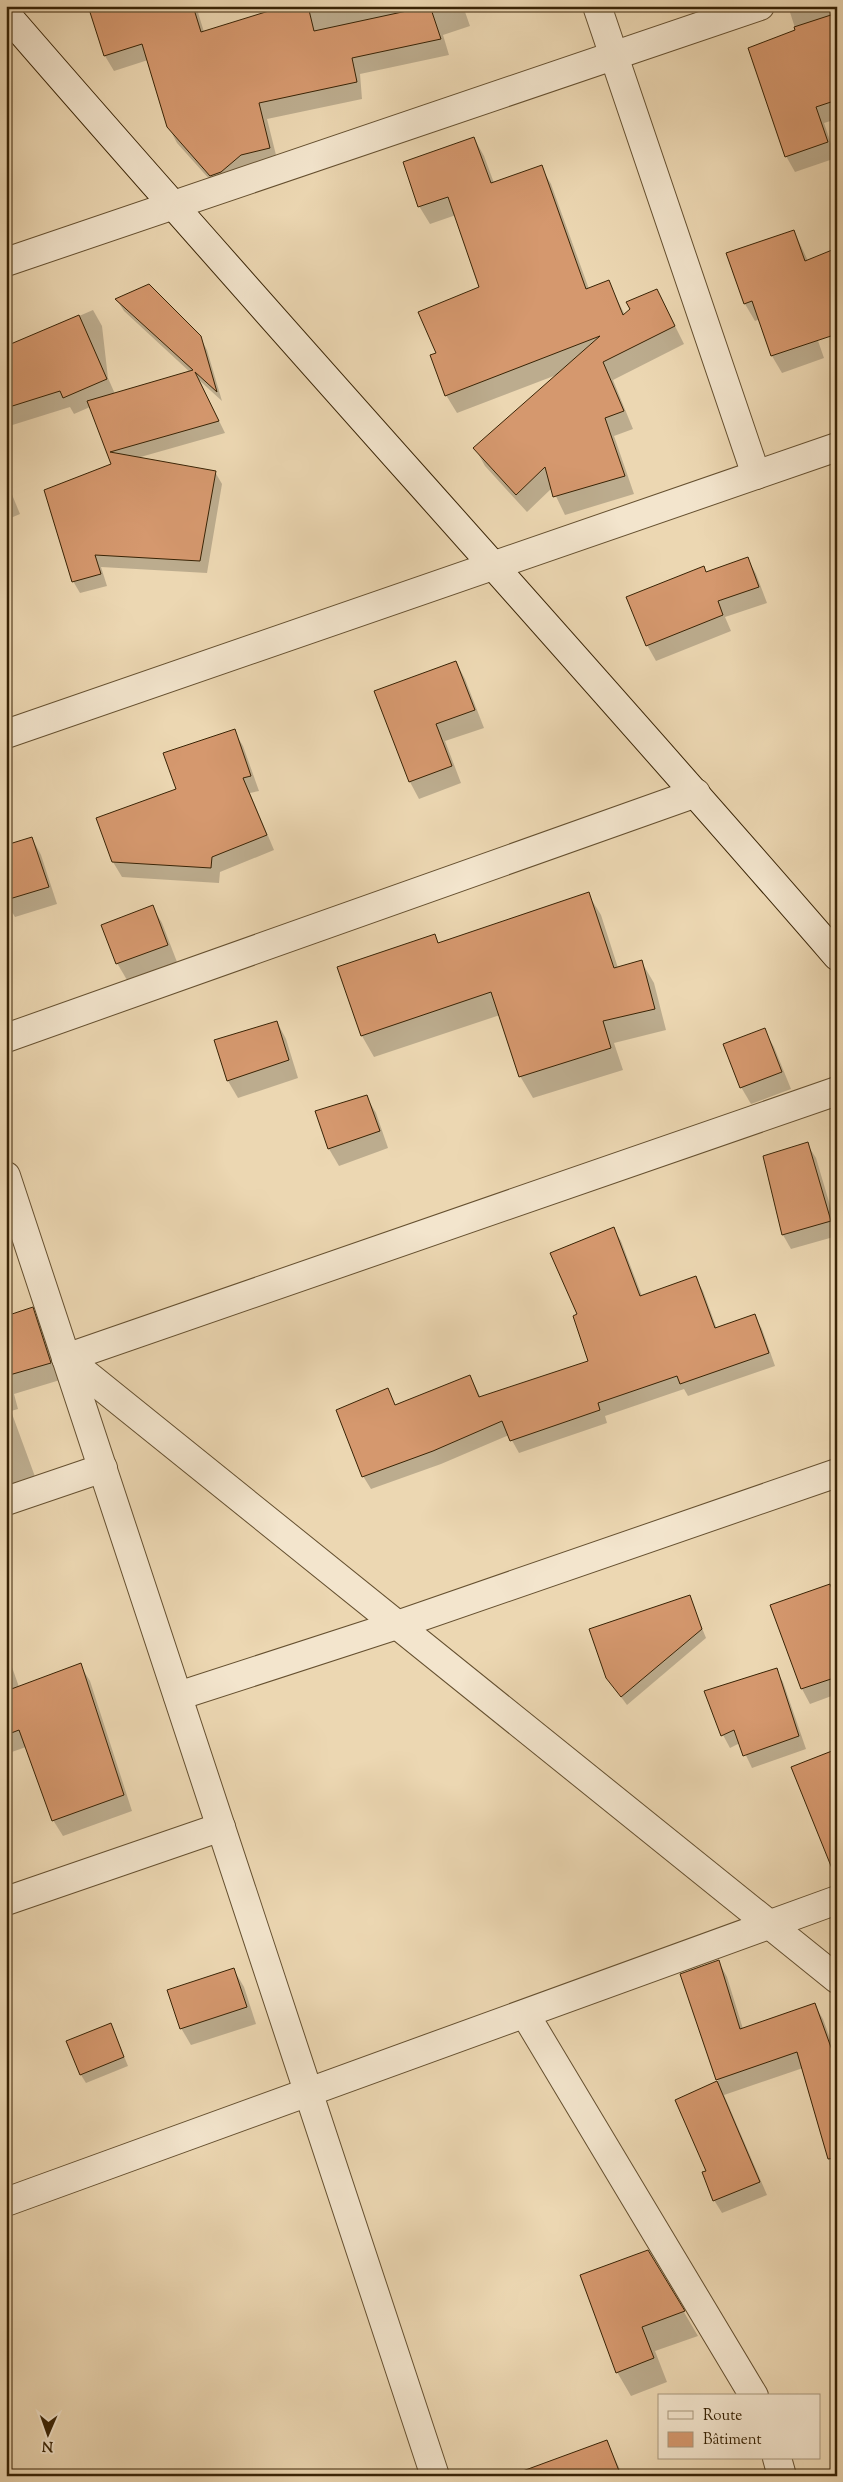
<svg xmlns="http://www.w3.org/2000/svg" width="843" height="2482" viewBox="0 0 843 2482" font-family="'Sorts Mill Goudy',serif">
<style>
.shadow{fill:#0003}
.building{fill:#d5986e;stroke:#382305}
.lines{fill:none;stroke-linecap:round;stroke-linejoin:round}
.minor-casing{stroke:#655030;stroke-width:30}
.secondary-casing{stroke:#382305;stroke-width:30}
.minor{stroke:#f3e5cd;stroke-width:28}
.secondary{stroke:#f3e5cd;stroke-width:28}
</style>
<rect width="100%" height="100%" fill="#ecd7b2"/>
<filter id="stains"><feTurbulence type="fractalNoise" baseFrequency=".004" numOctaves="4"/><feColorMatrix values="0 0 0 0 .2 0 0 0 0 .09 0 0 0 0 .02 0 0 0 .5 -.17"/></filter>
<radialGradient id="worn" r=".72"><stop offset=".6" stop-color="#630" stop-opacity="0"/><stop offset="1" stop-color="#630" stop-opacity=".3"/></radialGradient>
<g class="shadow">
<path d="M99,6H196L204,32L289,6H463L470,26L443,35L449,55L360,74L362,99L267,119L278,163L220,191L177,143L168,126L148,60L114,71L105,56L90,9Z"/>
<path d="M788,6H835L837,12V119L824,123L836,158L795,172L786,156L796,31Z"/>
<path d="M474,138L484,156L494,183L541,167L551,184L589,289L608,282L625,315L657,290L684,344L613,380L633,429L614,436L634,494L565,515L552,488L527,512L485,466L475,448L559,374L457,413L446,395L437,353L481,288L456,215L430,224L419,206Z"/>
<path d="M794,231L808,261L816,335L824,358L782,373L772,356L760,319L755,321L745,304L728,254Z"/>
<path d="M117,300L200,337L207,350L222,401L199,380L225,433L137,458L215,472L222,484L207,573L101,567L107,586L80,593L73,581L113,465L90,407L74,414L70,407L6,427V335L12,345L93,310L102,326L108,378L115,394L191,373L124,311Z"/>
<path d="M6,480L20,514L6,520Z"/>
<path d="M748,559L756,574L767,603L725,617L731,631L656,661L647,645L706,573Z"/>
<path d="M456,662L465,679L484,728L445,741L461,783L419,799L410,782L376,692Z"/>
<path d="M234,731L243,746L259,791L250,793L274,850L220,872L219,883L122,877L113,862Z"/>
<path d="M32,838L41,855L57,904L15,917L6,902V847Z"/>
<path d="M588,894L601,915L618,968L641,961L654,983L666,1030L614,1043L623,1070L533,1098L520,1076L500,1015L374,1057L362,1036L434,935L439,944Z"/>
<path d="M152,906L162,923L177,962L127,980L117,963Z"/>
<path d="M277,1022L286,1039L298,1078L238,1098L228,1081L216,1041Z"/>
<path d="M764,1030L774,1047L791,1089L751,1104L741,1087Z"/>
<path d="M366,1096L376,1113L388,1148L339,1166L329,1149L317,1112Z"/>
<path d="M807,1144L816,1158L837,1229V1236L791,1249L783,1235Z"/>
<path d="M613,1228L621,1241L642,1296L696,1278L703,1291L717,1329L755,1316L762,1329L775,1366L688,1396L684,1389L605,1416L607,1423L519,1453L509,1435L441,1464L371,1489L363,1476L387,1390L396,1406L470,1376L481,1398L590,1361L579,1315Z"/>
<path d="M32,1309L42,1326L60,1380L14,1394L18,1409L11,1411L41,1493L6,1507V1317Z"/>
<path d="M837,1587V1694L810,1704L802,1689L772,1606Z"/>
<path d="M689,1596L706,1638L627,1705L607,1678Z"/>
<path d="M6,1650L19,1687L80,1665L90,1681L132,1811L63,1836L53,1820L26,1747L6,1754Z"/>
<path d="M776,1670L783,1682L806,1749L752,1768L740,1743L730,1748L723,1735L706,1692Z"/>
<path d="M719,1962L727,1977L743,2029L814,2004L823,2019L835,2052H837V2167L827,2152L803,2068L724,2095L767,2195L722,2213L714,2200L708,2171L676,2100L718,2082Z"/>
<path d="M234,1970L244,1987L256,2024L191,2045L181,2028Z"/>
<path d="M111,2025L128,2066L86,2083L81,2075Z"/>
<path d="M648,2251L698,2336L655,2351L667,2382L631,2396L617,2372Z"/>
<path d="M607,2442L623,2476H549Z"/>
</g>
<g class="building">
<path d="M88,6H193L201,32L285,6H308L314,31L430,6L441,39L352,58L357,82L259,103L270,148L241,155L221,172L210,176L167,127L142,44L104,56Z"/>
<path d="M837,13V100L816,107L828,142L785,157L748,48L795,30L794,27Z"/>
<path d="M474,137L491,183L542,165L586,289L609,280L623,315L630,309L626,302L657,289L675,326L603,362L624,411L605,418L625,476L553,497L545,467L516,495L473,448L600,336L445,396L430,355L436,353L418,312L479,287L448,197L418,207L403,162Z"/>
<path d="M794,230L805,261L837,248V334L771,356L752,301L744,304L726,253Z"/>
<path d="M149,284L201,336L217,392L195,372L219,421L110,452L216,471L200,561L95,555L101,574L72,582L44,490L111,464L87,401L193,370L115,299Z"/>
<path d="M79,315L107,379L63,398L60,391L6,408V346Z"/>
<path d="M748,557L759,587L718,601L723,615L646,646L626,597L704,566L706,572Z"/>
<path d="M456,661L475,710L436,724L452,766L409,782L374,691Z"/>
<path d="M235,729L251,776L243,778L267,835L212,857L211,868L112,862L96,818L176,789L163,753Z"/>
<path d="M32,837L49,887L6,900V845Z"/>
<path d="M589,892L614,968L642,960L655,1009L603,1021L611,1048L519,1077L491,992L361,1036L337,967L435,934L438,943Z"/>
<path d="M153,905L168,945L116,964L101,925Z"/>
<path d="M277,1021L289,1060L227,1081L214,1040Z"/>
<path d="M765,1028L782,1072L740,1088L723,1044Z"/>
<path d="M367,1095L380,1131L328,1149L315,1111Z"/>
<path d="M808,1142L831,1221L782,1235L763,1156Z"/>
<path d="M614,1227L640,1296L696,1276L715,1328L755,1314L769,1353L680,1384L677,1376L598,1403L600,1410L510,1441L502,1421L433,1451L362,1477L336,1410L388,1388L395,1405L470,1375L479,1397L588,1361L573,1316L577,1314L550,1253Z"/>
<path d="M33,1307L51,1363L6,1376V1316Z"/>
<path d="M830,1584L837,1602V1677L801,1689L770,1605Z"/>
<path d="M690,1595L702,1629L621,1697L606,1678L589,1629Z"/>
<path d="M81,1663L124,1795L52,1821L19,1730L6,1735V1691Z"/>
<path d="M777,1668L799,1736L743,1756L734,1730L721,1736L704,1691Z"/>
<path d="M837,1749V1876H835L791,1767Z"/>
<path d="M719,1960L740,2029L815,2003L837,2064V2158L828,2159L797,2052L716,2080L680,1974Z"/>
<path d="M234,1968L247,2007L180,2029L167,1990Z"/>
<path d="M111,2023L124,2057L80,2075L66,2041Z"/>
<path d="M717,2081L760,2182L713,2201L702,2172L706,2171L675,2100Z"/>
<path d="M648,2250L685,2311L642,2327L654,2358L616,2373L580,2275Z"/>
<path d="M607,2440L621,2476H521L520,2472Z"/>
</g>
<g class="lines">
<g class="minor-casing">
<g id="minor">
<path d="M597,6L756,475"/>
<path d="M6,262L760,6"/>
<path d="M6,734L837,447"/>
<path d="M6,1038L696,793"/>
<path d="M6,1176L435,2476"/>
<path d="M66,1358L837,1979"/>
<path d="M66,1358L837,1091"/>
<path d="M6,1501L103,1468"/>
<path d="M178,1696L397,1625L837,1473"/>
<path d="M6,1901L221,1827"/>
<path d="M525,2014L754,2396"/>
<path d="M6,2202L837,1900"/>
<path d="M777,2458L782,2476"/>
</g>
</g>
<g class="secondary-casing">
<path id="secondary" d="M6,14C280,331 563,639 837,956"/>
</g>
<use href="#minor" class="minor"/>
<use href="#secondary" class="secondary"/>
</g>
<rect width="843" height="2482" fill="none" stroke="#ecd7b2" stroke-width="25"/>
<rect x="8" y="8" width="828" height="2467" fill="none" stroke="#382305" stroke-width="2.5"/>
<rect x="12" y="12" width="818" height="2457" fill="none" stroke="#382305"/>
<rect x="658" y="2394" width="162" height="65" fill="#f3e5cd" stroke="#a8977d"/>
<rect x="668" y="2411" width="25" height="8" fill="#f3e5cd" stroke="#a8977d"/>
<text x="703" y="2420" font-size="15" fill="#382305">Route</text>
<rect x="668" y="2432" width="25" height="15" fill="#d5986e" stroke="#a8977d"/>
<text x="703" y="2444" font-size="15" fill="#382305">Bâtiment</text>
<g transform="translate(48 2434) rotate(182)" stroke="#f3e5cd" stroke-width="4" paint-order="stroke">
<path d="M0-4L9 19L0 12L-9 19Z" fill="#382305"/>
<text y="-8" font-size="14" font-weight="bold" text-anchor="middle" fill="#382305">N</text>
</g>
<rect width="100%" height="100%" filter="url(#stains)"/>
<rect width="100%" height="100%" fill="url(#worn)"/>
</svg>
